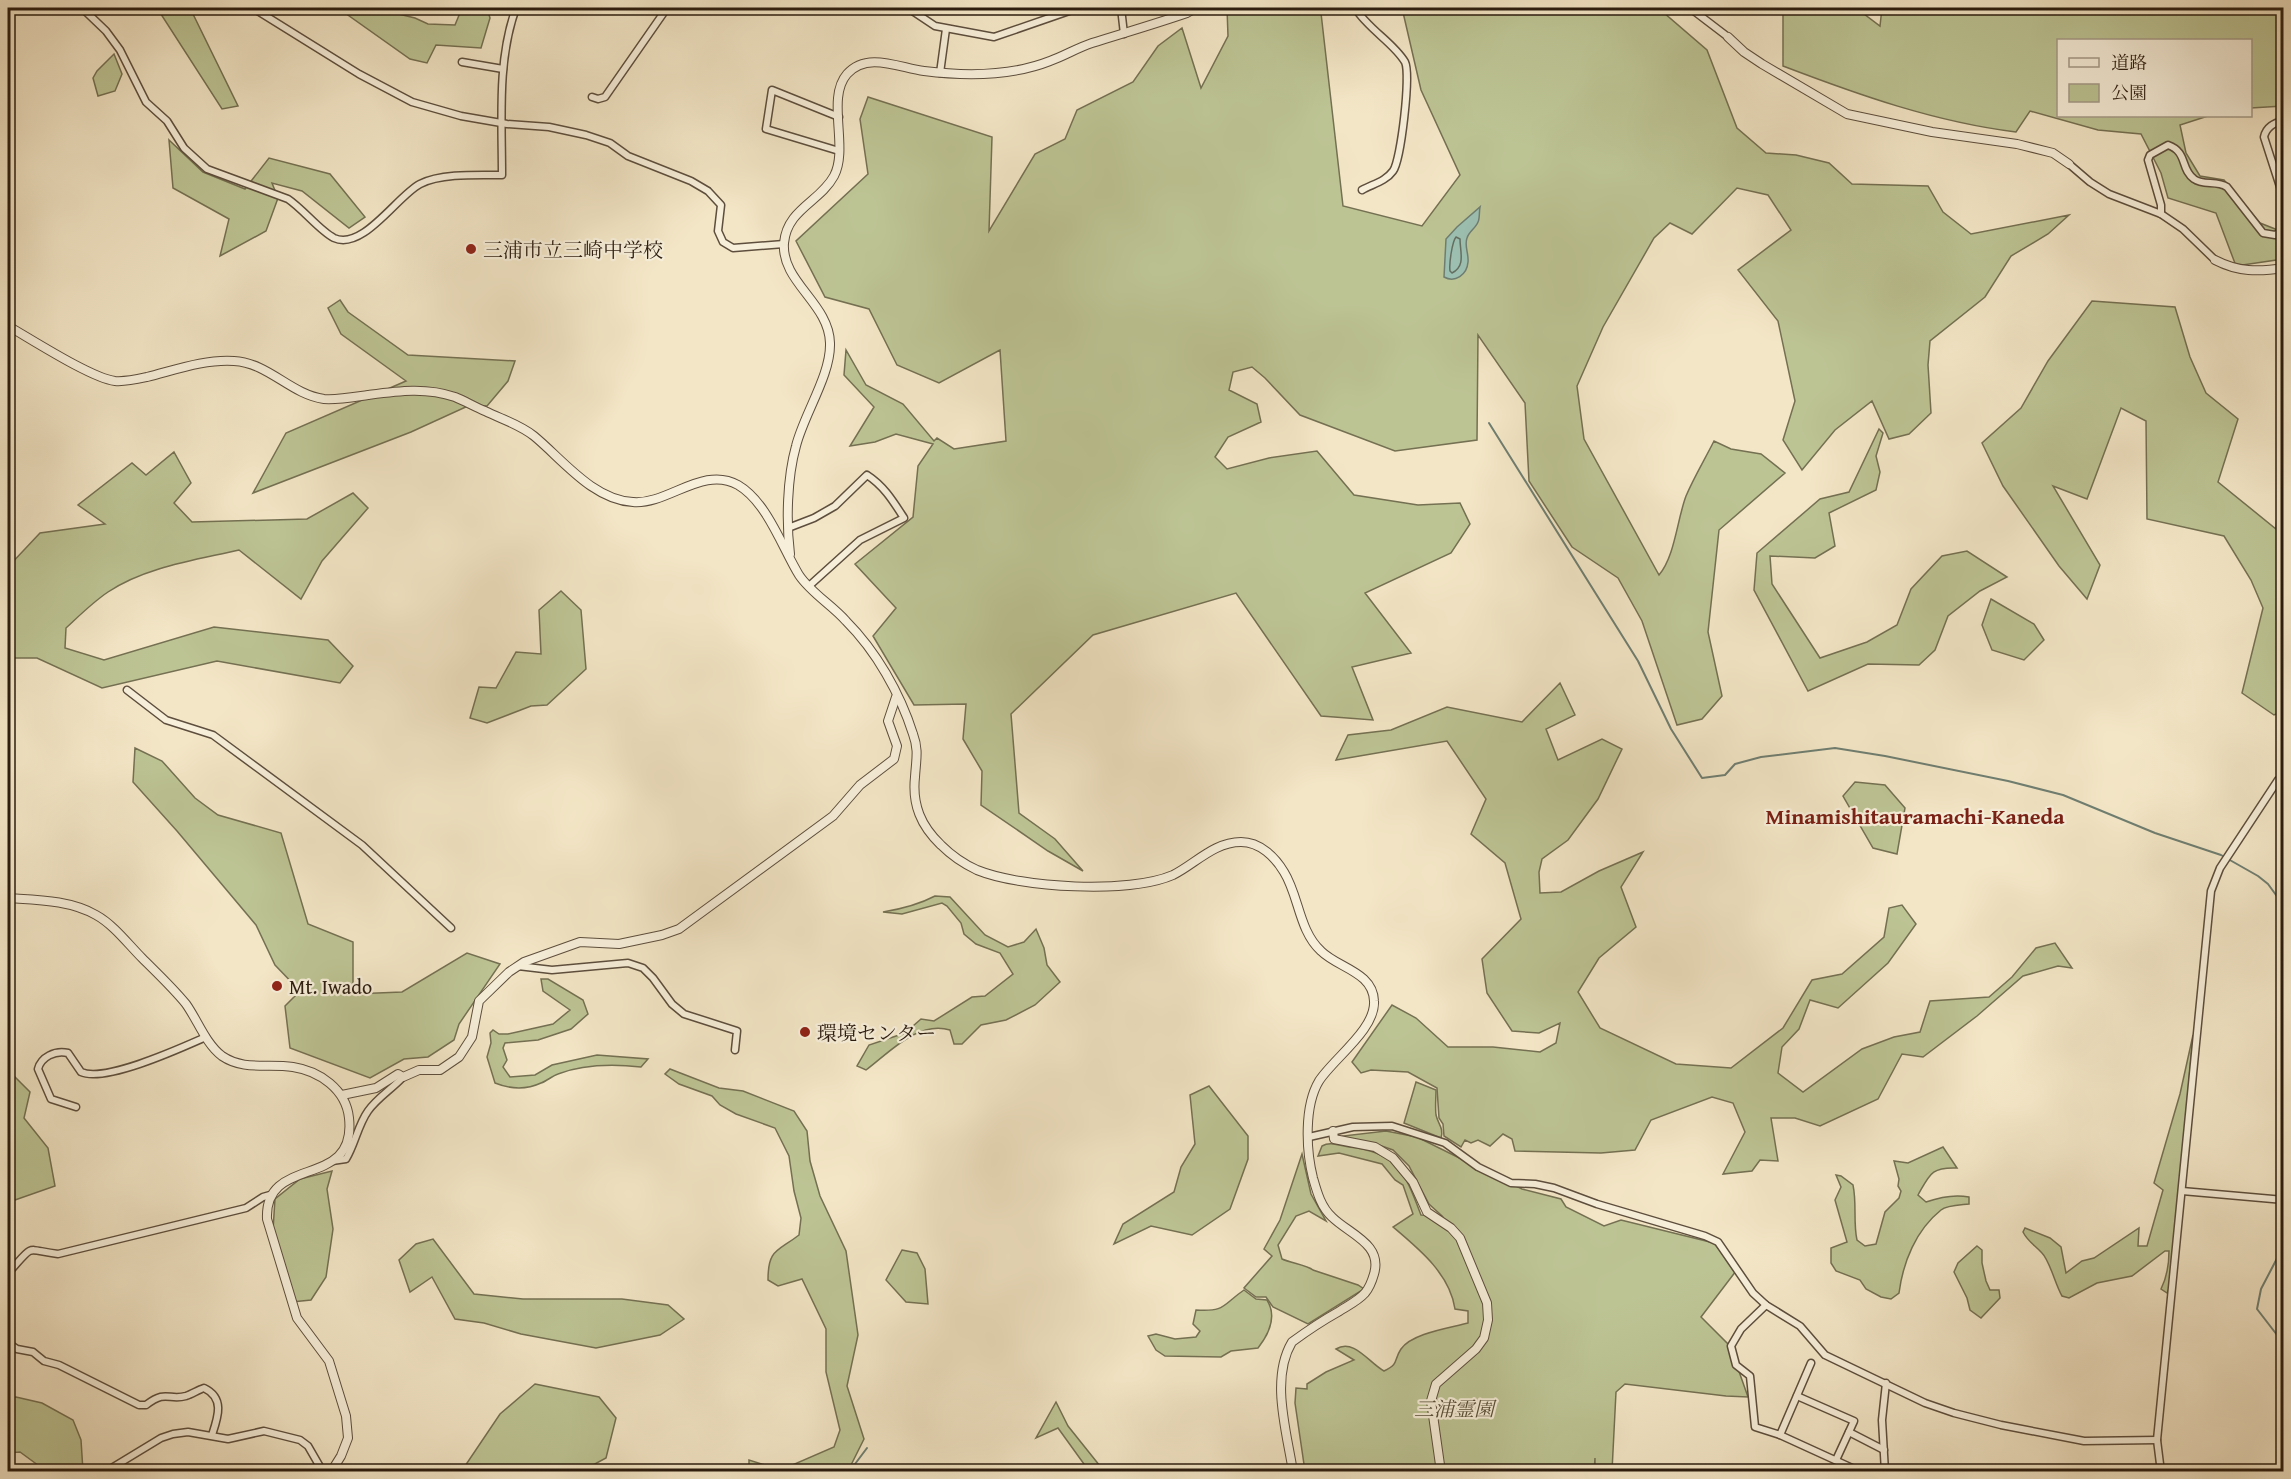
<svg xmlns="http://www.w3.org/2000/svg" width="2291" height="1479" viewBox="0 0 2291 1479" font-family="'Gentium Book Plus','Noto Serif JP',serif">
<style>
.green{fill:#bdc494;stroke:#747052;stroke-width:1.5}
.water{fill:#9cc0b2;stroke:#6f7e71;stroke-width:1.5}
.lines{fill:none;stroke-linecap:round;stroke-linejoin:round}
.shore{stroke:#646e60;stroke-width:1.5}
.stream{stroke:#6f7e71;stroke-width:2}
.minor-casing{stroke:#5d4e3d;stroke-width:9}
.tertiary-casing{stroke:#5d4e3d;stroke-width:10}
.minor{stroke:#f7efda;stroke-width:6}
.tertiary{stroke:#f7efda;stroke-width:8}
.poi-dot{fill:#8f2418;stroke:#f7efda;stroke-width:2}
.labels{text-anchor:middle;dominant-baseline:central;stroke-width:4.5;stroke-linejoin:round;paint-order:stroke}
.poi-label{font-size:20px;fill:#2b1c0f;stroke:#f7efda;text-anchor:start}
.park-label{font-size:20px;font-style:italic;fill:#574e37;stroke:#f7efda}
.quarter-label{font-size:22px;font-weight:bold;fill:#7a1f14;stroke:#f7efda}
</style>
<rect width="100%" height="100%" fill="#f3e6c6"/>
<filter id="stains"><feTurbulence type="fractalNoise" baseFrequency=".00333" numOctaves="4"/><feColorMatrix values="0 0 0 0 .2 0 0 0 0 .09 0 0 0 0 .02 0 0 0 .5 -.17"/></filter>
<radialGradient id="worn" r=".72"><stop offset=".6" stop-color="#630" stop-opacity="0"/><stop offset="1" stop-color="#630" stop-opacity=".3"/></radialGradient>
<g class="green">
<path d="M157,8H190L238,106L222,109Z"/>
<path d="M338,8H374L415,18L428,24L455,25L462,8H487L490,18L481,48L436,45L427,63L410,59Z"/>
<path d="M1227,8H1317L1321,13L1343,206L1422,226L1460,175L1421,90L1402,8H1662L1663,12L1707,50L1737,128L1766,153L1796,155L1829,163L1852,184L1928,186L1943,212L1971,234L2069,215L2048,234L2011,256L1985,297L1930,341L1928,365L1931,413L1909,434L1889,439L1872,401L1835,430L1802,470L1783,440L1795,401L1778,321L1738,270L1791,230L1768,195L1737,188L1692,234L1670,223L1654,238L1603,327L1577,386L1584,439L1659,575C1675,556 1677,520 1686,496C1694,477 1705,459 1714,441L1731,449L1761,454L1785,473L1719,530L1708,632L1722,696L1702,719L1677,725L1642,621L1618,578L1572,547L1529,481L1525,403L1478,335L1477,440L1395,451L1300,415L1265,378L1252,367L1233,372L1229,390L1257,404L1261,422L1228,437L1215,457L1227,469L1269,458L1317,451L1354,495L1418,505L1460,503L1470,524L1451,553L1365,593L1411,653L1352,667L1373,720L1321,716L1236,593L1093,635L1011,714L1019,813L1055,839L1083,871L1048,851L981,805L982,771L963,739L966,704L914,705L873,636L896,608L855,564L913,517L918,466L933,444L896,434L875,442L850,446L874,407L844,375L846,350L866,385L903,404L934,441L937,438L954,449L1006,441L1000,350L939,383L897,365L869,309L825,297L796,241L868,174L860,119L868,97L992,137L989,231L1035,154L1065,139L1077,110L1133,82L1158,46L1182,28L1201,88L1228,36Z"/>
<path d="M1783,8H1856L1880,26L1882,8H2283V106L2251,108L2250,40H2058V116H2208L2180,125L2186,153L2200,176L2224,180L2260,223L2283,232V259L2236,266L2216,213L2168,198L2161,173L2141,134L2098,130L2030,111L2016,132C1935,122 1859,95 1783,66Z"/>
<path d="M114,54L122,74L115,91L98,96L93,78L97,71Z"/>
<path d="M169,140L203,172L245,189L269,158L330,174L365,217L349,228L302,191L272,183L278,198L266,231L220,256L229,219L173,188Z"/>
<path d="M340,300L348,312L408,355L515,361L508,381L487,406L470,405L411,432L253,493L286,433L406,381L341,334L328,308Z"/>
<path d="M2092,301L2175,307L2190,357L2206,393L2238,419L2218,482L2276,529L2279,492L2283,488V711L2274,715L2242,693L2263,608L2251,580L2224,536L2147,519L2146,421L2121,408L2087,499L2053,486L2100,565L2087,599L2059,566L2003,486L1982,443L2021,408L2048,361Z"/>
<path d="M1879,429L1883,433L1876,456L1880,472L1876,490L1829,513L1835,546L1815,558L1770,556L1772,584L1820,658L1867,642L1897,625L1911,589L1942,556L1967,551L2007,577L1980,591L1948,616L1935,650L1919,665L1868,664L1808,691L1754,590L1757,553L1820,499L1849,492Z"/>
<path d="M174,452L191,483L174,503L192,522L307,519L353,493L368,508L322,561L301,599L239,550C196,560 145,567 108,592C93,602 79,616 66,628L65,648L104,660L214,627L328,640L353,666L340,683L217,661L102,688L37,658H8V567L40,533L105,524L78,505L132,463L146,475Z"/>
<path d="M561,591L581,610L586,669L547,705L531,706L487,723L470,718L479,687L496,688L516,652L541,654L539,610Z"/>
<path d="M1991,599L2034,624L2044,640L2024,660L1992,650L1982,625Z"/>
<path d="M1560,683L1575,715L1546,729L1558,760L1602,739L1622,749L1598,799L1568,840L1542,859L1539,872L1540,893L1561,892L1599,871L1643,852L1621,887L1636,927L1599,958L1578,992L1600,1028L1676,1064L1731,1068L1783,1028L1812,980L1842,974L1884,937L1889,908L1902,905L1916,924L1888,963L1838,1008L1810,1000L1799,1029L1782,1047L1778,1073L1803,1092L1862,1049L1894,1037L1920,1032L1930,1001L1989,997L2012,977L2036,948L2055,943L2072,968L2058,966L2023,976L1977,1016L1923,1057L1902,1054L1878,1099L1820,1126L1795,1118H1771L1778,1161L1760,1160L1752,1171L1723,1174L1745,1132L1733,1103L1712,1097L1651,1120L1635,1150L1601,1153L1515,1151L1512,1139L1503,1134L1490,1146L1478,1140L1471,1143L1465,1140L1461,1147L1444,1136L1443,1124L1439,1118L1437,1088L1408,1072L1371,1070L1361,1073L1352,1062L1392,1005L1416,1018L1448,1047H1493L1540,1052L1556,1043L1560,1023L1539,1033L1512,1031L1487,993L1482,959L1521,919L1505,863L1471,834L1486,799L1447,741L1336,760L1348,735L1391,730L1447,707L1522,722Z"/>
<path d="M135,748L162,761L195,798L218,815L281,833L308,924L353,942V994L402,992L467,953L500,964L459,1024L454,1040L428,1057L404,1059L370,1078L290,1048L285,1006L300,991L275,965L256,925L177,831L133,782Z"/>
<path d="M1855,782L1885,785L1905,808L1897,854L1873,848L1843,796Z"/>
<path d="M935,896L950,897L985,935L1008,947L1024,942L1036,929L1044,948L1047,965L1060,982L1035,1005L1006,1020L981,1025L962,1044H954L950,1030C918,1020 889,1053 866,1070L857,1066L869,1045L905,1033L921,1019L934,1021L972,997L985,996L1013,974L1000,953L976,944L964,934L961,923L947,906L942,903L902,914L883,912C901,909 918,905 935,896Z"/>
<path d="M541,979H548L583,1000L588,1014L571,1029L538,1040L505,1043L503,1048L507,1060L503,1067L510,1077L535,1075L552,1065L597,1055L648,1059L641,1067C613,1064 584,1064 558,1074C552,1076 547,1081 541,1083C526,1090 510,1089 495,1083L487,1057L491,1043L490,1033L493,1030L499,1034H508L553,1024L570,1010L543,991Z"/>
<path d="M2193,1035L2171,1284L2167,1293L2161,1289C2167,1277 2169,1265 2169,1251H2165L2132,1276L2097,1283L2069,1298L2062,1296C2055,1284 2050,1261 2042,1253C2035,1245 2028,1242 2023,1232L2025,1228L2050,1238L2061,1247L2066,1273L2082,1261L2094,1258L2139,1228L2138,1246H2147L2163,1190L2154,1183L2180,1094Z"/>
<path d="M670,1069L719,1088L743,1091L794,1111L807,1131L810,1161L820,1196L846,1251L858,1335L847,1386L864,1439L848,1471H749V1460L781,1470L834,1447L840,1430L826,1372V1329L802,1279L778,1286L768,1280C768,1249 777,1252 799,1235L801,1218L794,1191L789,1156L775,1128L736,1114L720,1105L712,1096L679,1084L665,1074Z"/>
<path d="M13,1075L30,1092L24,1118L48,1148L55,1186L15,1200L8,1201V1083Z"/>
<path d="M1416,1082L1436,1090C1436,1098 1435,1107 1436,1115C1438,1124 1444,1128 1441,1138L1404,1123Z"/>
<path d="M1209,1086L1248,1136V1159L1230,1209L1192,1235L1151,1226L1114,1244L1123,1224L1174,1192L1181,1167L1195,1144L1190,1095Z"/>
<path d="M1386,1131L1417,1137L1522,1189L1561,1199L1566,1207L1604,1226L1621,1220L1714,1243L1736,1271L1701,1317L1730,1346L1748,1397L1726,1396L1625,1384L1616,1392L1612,1471H1595V1458L1594,1472L1305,1471L1295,1403L1296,1388L1307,1389V1384L1326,1372L1354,1360L1336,1349C1354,1338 1369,1363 1384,1371C1400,1363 1393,1361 1401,1349C1412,1333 1450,1328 1468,1323V1311L1455,1309C1450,1274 1419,1249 1393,1227L1413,1214L1403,1185L1395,1180L1382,1164L1339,1153L1318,1156L1322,1146C1331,1141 1339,1146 1349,1147C1398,1152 1405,1173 1421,1215L1442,1216L1429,1204L1409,1166L1393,1150L1373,1143L1346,1140L1343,1136Z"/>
<path d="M1943,1147L1957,1168C1931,1167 1930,1174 1918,1195L1926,1202C1940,1197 1954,1194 1969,1197V1204C1961,1205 1947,1205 1941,1210C1916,1230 1903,1262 1899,1293L1891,1299L1881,1297L1866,1289L1860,1280L1836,1271L1831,1263V1248L1847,1242L1835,1200L1841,1187L1836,1175L1841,1176L1853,1185C1857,1204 1853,1222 1857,1240L1865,1246L1876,1244L1885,1212L1899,1198L1901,1191L1898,1186L1899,1179L1894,1161L1908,1163Z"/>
<path d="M1302,1154L1311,1194L1326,1221L1309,1211L1296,1216L1278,1245L1282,1259C1291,1263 1307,1265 1313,1270L1358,1285L1364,1289L1308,1324L1273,1307L1266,1297H1256L1244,1288L1272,1256L1264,1249L1280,1220Z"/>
<path d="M332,1171L327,1189L333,1229L326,1277L311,1300L292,1302L273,1230L275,1199L300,1179Z"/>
<path d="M433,1239L474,1294L523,1299H622L668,1305L684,1319L660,1335L596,1348L521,1334L484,1323L455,1319L432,1277L410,1292L399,1260L416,1244Z"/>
<path d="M1977,1246L1982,1250V1263L1986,1281L1990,1290H1999L2000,1298L1981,1318L1970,1310L1967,1298L1954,1272L1958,1263Z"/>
<path d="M902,1250L917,1253L925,1269L928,1304L906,1302L886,1280Z"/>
<path d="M1244,1290L1256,1299L1267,1300C1277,1316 1269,1334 1258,1348L1231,1351L1221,1357L1165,1356L1156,1350L1148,1336L1156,1334L1175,1339L1196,1337L1200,1331L1193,1324L1196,1310C1226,1312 1222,1305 1244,1290Z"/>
<path d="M535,1384L599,1397L616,1418L606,1458L591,1466L589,1471H465V1466L500,1414Z"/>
<path d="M16,1397L42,1403L73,1420L81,1440L83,1471H46L20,1452L8,1453V1398Z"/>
<path d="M1056,1402L1068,1426L1104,1471H1089L1058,1428L1036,1438Z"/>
</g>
<path class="water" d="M1480,207C1479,211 1480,218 1478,222C1476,228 1469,231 1467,238C1464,246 1469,254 1468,262C1467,275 1455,283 1444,277L1446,239L1457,227Z"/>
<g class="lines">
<path class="shore" d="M1456,237L1460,239C1460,252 1466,266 1452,273L1450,271C1449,264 1452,242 1456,237Z"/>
<g class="stream">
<path d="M1489,423L1638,661L1671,729L1702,778L1725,775L1735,764L1761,757L1835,748L1885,756L2008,781L2063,795L2155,833L2221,855L2258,876L2268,884L2284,906"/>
<path d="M2284,1245L2261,1289L2257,1309L2284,1344"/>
<path d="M838,1472L855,1464L867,1448"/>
</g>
<g class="minor-casing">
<g id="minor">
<path d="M82,8L106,31L120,50L146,102L167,121L184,148L207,169L288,199C303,209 320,231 334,238C363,251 397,196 420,184C441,173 479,175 502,175C502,120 497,60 516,8"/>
<path d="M253,8L359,74L412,102L461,116L507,124L549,127L586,135L610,143L628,156L691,181L708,191L721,205L718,231L723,242L733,248L784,244"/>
<path d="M915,8L914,12L935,26L994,37L1078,8"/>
<path d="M1121,8L1124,34"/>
<path d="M1355,8C1368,29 1394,43 1405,62C1411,74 1401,160 1393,171C1386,181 1373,184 1362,190"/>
<path d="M1690,8L1728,37"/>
<path d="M462,62L503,69"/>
<path d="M940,73L946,29"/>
<path d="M592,97L598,99L605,97L667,8"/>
<path d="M839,117L772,90L766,129L839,151"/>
<path d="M2284,120C2274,123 2266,127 2264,137L2284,199"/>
<path d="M2069,164L2090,182L2109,194L2161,214L2183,229L2215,260"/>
<path d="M2161,214V205L2148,160L2150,155L2168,145C2188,152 2180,169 2194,179C2203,186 2217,180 2227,187L2263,233L2275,235L2284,230"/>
<path d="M788,528L814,518L835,506L867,475C884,486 893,501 904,518L860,540L809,586"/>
<path d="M127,690L166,720L213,735L362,845L451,928"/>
<path d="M518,966L552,970L628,963L643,968L653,978L672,1004L684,1014L737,1031L735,1050"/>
<path d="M76,1107L51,1099L38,1069C41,1057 55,1050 68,1053L81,1072C105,1083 181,1048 206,1037"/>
<path d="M1309,1137L1353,1127L1392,1126L1445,1143L1478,1167L1511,1183L1535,1184L1554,1188L1597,1204L1705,1236L1718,1242L1753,1293L1766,1305L1800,1326L1825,1355L1925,1403L1954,1413L2001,1425L2084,1441L2157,1440"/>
<path d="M332,1161L346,1159C355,1144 358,1125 368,1111C377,1098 392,1089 403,1077"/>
<path d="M2182,1191L2284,1200"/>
<path d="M8,1269L11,1270C35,1243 25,1250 58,1254L246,1208L263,1197L270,1195"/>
<path d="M1766,1305L1741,1329L1731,1346L1736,1365L1750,1376L1755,1427L1780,1435L1861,1472"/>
<path d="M8,1343L17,1349L33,1352L44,1361L59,1365L139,1405H146C167,1389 168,1401 186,1396C192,1394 198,1390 204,1388C225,1398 218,1417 212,1435"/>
<path d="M1797,1396L1854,1421L1836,1460"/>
<path d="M1849,1432L1884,1450"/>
<path d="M1780,1435L1811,1363"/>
<path d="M105,1472L161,1438L173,1434L188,1432L228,1439L264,1431L300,1440L308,1446L323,1472"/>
<path d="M1885,1472L1882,1420L1886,1383"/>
<path d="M2161,1472L2157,1440L2211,891L2220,868L2278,780L2284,776"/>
</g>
</g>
<g class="tertiary-casing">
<g id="tertiary">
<path d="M1728,37L1744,52L1762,64L1847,114L1932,132L2017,144L2053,153L2069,164"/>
<path d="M2215,260C2238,272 2258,272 2284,268"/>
<path d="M8,326C31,339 91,378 115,381C125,382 138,379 147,377C175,370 205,359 234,361C269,363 290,394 324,399C338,400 354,397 368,395C398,391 426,387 455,397C465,401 475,407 485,411C501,419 519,424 534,436C562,459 593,500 633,502C668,505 703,465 738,485C767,502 782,547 799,575C811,593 832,605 846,621C876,651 900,693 913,734C919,750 916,760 915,777C912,805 921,826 941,845C951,855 964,864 977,870C1021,888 1129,894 1173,875C1195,864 1214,842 1241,842C1260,842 1275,857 1284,872C1299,896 1299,931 1321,951C1338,968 1373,972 1374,1001C1376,1029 1333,1059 1319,1081C1304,1106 1306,1150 1313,1178C1317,1192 1321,1207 1332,1217C1349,1234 1383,1244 1374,1274C1372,1281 1370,1287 1365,1293C1358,1301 1347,1306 1338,1312C1322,1321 1307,1331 1292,1342C1270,1379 1287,1432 1293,1472"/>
<path d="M790,554C786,522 787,478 796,446C804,414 831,375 830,343C829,303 781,282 784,243C787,209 820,202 834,176C849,148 826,98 847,74C867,51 900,68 924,71C964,76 1012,76 1050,61C1064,56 1077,48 1092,43C1124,33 1155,24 1187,13L1196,8"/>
<path d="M8,898C37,900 70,900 96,915C114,925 128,944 142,958C157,973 173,988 186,1004C198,1021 206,1044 222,1056C244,1071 268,1063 293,1067C319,1071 346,1089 349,1118C357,1191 264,1153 267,1219L297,1318L329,1361L346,1416L348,1438L341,1456L331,1472"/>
<path d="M342,1095L376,1088L398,1074L403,1077L419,1070H440L459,1057L472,1037L479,1001L509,972L524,962L580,942L619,944L662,935L679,929L833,816L860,785L894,759L897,746L888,721L896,697"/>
<path d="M1333,1131L1334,1139L1375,1147L1393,1158L1413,1182L1427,1212L1451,1228L1460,1238L1487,1303L1488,1320L1484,1338L1476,1349L1436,1384L1431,1401L1441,1472"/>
</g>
</g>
<use href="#minor" class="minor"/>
<use href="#tertiary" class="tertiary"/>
</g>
<g class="poi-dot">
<circle cx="471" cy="249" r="6"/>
<circle cx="277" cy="986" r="6"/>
<circle cx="805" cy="1032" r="6"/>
</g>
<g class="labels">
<g class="poi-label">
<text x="483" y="249">三浦市立三崎中学校</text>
<text x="289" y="986">Mt. Iwado</text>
<text x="817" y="1032">環境センター</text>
</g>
<g class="park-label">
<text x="1454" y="1408">三浦霊園</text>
</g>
<g class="quarter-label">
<text x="1915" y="816">Minamishitauramachi-Kaneda</text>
</g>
</g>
<rect width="2291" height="1479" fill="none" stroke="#f3e6c6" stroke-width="30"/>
<rect x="9" y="9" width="2273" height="1461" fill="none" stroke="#2b1c0f" stroke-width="3"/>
<rect x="15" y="15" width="2261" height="1449" fill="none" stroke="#2b1c0f" stroke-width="1.5"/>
<rect x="2057" y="39" width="195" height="78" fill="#f7efda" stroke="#a59b89" stroke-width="1.5"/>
<rect x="2069" y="58" width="30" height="9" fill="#f7efda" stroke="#a59b89" stroke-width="1.5"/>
<text x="2111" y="69" font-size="18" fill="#2b1c0f">道路</text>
<rect x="2069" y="84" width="30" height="18" fill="#bdc494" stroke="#a59b89" stroke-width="1.5"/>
<text x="2111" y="99" font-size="18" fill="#2b1c0f">公園</text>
<rect width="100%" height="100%" filter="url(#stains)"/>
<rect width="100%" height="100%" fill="url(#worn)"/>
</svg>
